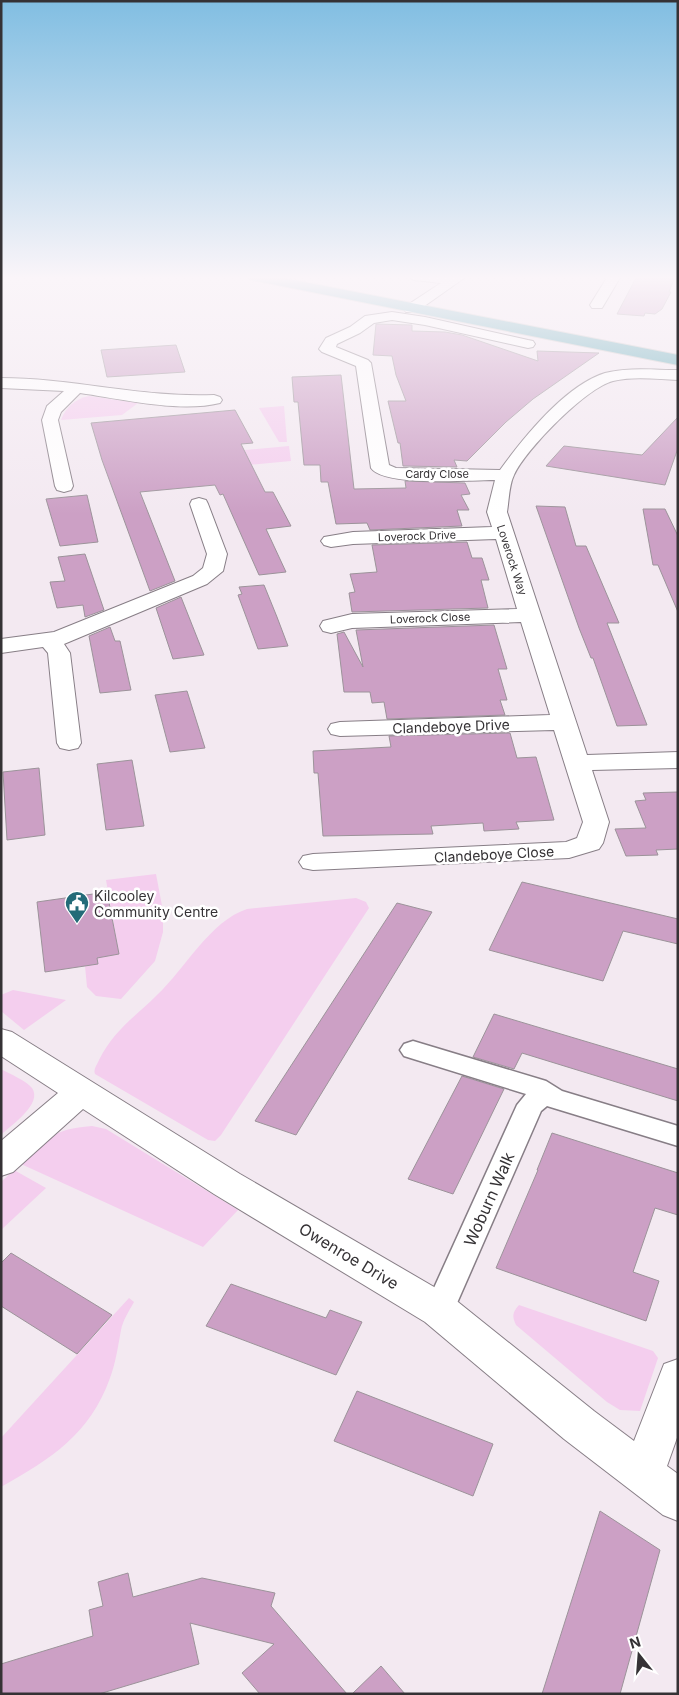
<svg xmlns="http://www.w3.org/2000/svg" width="679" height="1695" viewBox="0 0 679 1695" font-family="Inter,sans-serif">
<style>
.green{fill:#f4ceee}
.building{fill:#cca0c5;stroke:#9c939a}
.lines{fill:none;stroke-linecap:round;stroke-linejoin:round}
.pedestrian-casing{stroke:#877e86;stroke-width:3}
.minor-casing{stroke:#877e86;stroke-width:2}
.trunk-casing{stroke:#cacaca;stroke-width:2}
.pedestrian{fill:#fff;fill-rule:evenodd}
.minor{fill:#fff;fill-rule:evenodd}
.trunk{fill:#62aab7;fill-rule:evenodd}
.labels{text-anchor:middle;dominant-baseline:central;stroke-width:5;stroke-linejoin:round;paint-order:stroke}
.far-street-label{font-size:11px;fill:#353235;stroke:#fff}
.street-label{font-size:14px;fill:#353235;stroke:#fff}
.poi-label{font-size:14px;fill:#353235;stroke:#fff;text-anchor:start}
.near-street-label{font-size:16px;fill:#353235;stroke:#fff}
</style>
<rect width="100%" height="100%" fill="#f3e9f1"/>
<g class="green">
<path d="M89,396L138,403L122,415L61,420C66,407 75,399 89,396Z"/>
<path d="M284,406L287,442H279L259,408Z"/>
<path d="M289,446L291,461L175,472L169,457Z"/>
<path d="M156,874L163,911V932L155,961L121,999L96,996L87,987L85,966L98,964L97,958L119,954L106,880Z"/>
<path d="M356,898L366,902L369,908L221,1135L215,1141L208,1140L95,1074C93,1069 97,1065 99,1060C114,1030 135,1017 157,995C185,969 210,921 247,909Z"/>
<path d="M13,990L66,1000L24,1030L1,1011V995Z"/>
<path d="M1,1069C10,1074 25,1080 32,1088C43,1104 11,1125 1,1135Z"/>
<path d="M92,1126L106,1129L238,1210L203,1247L21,1164C49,1138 52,1129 92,1126Z"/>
<path d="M14,1170L46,1188L1,1230V1182Z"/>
<path d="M129,1298L134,1302C129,1311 123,1320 121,1330C118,1346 116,1362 110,1378C90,1434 51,1459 1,1487V1438Z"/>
<path d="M519,1305L653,1351L658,1358L640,1411L620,1410L607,1402L516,1325C512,1316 512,1313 519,1305Z"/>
</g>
<g class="building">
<path d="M637,276L674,279L669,292H671L662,309L655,314L645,313L644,316L617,314Z"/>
<path d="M376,324L412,325V331L445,332L462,335L538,361L537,351L599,353L533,399L506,422L467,461L454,460L457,467L403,466L400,443H398L388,401H406L396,375L392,356L373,355Z"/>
<path d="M176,345L185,372L107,377L101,350Z"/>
<path d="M341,375L354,489L406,488L405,481L465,483L470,494L461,495L469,510H457L462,526L370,530L367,523L336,524L328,482H321L320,465H304L298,402H294L292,377Z"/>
<path d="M235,410L253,443L241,444L265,492H273L291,526L266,529L286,572L259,575L223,494L220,495L215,485L140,492L175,581L150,591L102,460L91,423Z"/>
<path d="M678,417V448L665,485L546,466L564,446L642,455Z"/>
<path d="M87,495L98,542L60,546L46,499Z"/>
<path d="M536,506L565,507L576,546H586L619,623H607L647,725L617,726L593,658H591L579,628Z"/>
<path d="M643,509H665L678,536V612L658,565H653Z"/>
<path d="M467,542L472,558H482L489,580H481L488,608L352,612L349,593L355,592L350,574L377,572L372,545Z"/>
<path d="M85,554L104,610L85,617L83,605L57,608L50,582L65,581L58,557Z"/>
<path d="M264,585L277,617L288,646L258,649L238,595L242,594L239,587Z"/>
<path d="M181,597L204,655L173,659L156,608Z"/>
<path d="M494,625L507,669H498L507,700H500L505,715L387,719L384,702L372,703L370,692H344L337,634L344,632L363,667L356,630Z"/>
<path d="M110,627L115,641H120L131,690L100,693L89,636Z"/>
<path d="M187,691L205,748L170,752L155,695Z"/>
<path d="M510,733L517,758L536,757L554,820L516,822L519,829L484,831L483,823L431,826L433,834L323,836L318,773H314L313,751L391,747L389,736Z"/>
<path d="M132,760L144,826L106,830L97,764Z"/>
<path d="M39,768L45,835L7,840L3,772Z"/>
<path d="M678,792V849L656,850L658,855L626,856L615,829L646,828L635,801L646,800L643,793Z"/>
<path d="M522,882L678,919V944L623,931L603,981L489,950Z"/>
<path d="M107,892L119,954L97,958L98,964L45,972L37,902Z"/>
<path d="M397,903L432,912L296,1135L255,1121Z"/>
<path d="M494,1014L678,1069V1101L522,1053L514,1069L473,1057Z"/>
<path d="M462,1076L504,1089L453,1194L408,1179Z"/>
<path d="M552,1133L678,1173V1215L655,1208L633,1272L659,1281L646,1321L496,1268L538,1170H537Z"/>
<path d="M11,1253L112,1315L77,1354L1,1306V1263Z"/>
<path d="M231,1284L326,1318L330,1310L362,1322L336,1375L206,1326Z"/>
<path d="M357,1391L493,1444L473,1496L334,1441Z"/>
<path d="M600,1511L660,1550L620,1694H542Z"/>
<path d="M128,1573L133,1597L202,1578L275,1593L271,1606L347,1694H260L242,1673L274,1644L190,1623L199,1664L99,1694H1V1664L93,1636L89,1610L103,1606L98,1582Z"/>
<path d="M381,1666L405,1694H352Z"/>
</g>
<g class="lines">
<g class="pedestrian-casing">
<path id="pedestrian" d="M413,1041L546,1081L562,1091L678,1126V1146L547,1106L541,1111L450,1319L439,1323L428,1319L424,1310L517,1105L526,1094L404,1056L400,1050L404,1044Z"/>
</g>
<g class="minor-casing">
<g id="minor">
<path d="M408,276H467L416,312H406L404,309L406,306L441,283L414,280Z"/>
<path d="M608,276H621L602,308H592L590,305Z"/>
<path d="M392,312L425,317L528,340L533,341L535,344L533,347L528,348L425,325L392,320L374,323L360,333L337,344L336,347L368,360L371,363L389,465L396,468L500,470C524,437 566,385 605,373C628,367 654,370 678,370V380C657,379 634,376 613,381C586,388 526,449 514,475C509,485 509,500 507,512L587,755L678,752V768L592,770L609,822L603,843L599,849L569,858L313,870L303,868L299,862L303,856L313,854L566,842L577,838L583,822L554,730L340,736L331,734L328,729L331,724L340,722L550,715L521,622L352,628L331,633L323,631L320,626L323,621L352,614L517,609L496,539L353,544L331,547L324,545L321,541L324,537L353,532L492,527L487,512L495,480C471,480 384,487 371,468L356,366L322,352L319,349L326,338L350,327L365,316Z"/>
<path d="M1,378C73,378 142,398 214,395L220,397L222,400L220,403C180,413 121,399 80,393L61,412L58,420L73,486L71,490L64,492L57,490L55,486L42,420L47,406L64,391L1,388Z"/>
<path d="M199,498L206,500L208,504L227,554L223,571L207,584L64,644L70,653L81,743L78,748L69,750L60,748L57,743L48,653L43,647L1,653V639L54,632L193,576L203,568L207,554L190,504L192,500Z"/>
<path d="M1,1029L12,1032L240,1174L453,1298L594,1411L634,1441L664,1364L678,1359V1435L667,1466L678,1474V1521L663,1515L564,1439L425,1322L214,1194L83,1109L13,1172L1,1176V1141L58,1093L1,1056Z"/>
</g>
</g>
<g class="trunk-casing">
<path id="trunk" d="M245,276H273L678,355V365L251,280Z"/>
</g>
<use href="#pedestrian" class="pedestrian"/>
<use href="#minor" class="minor"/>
<use href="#trunk" class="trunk"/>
</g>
<linearGradient id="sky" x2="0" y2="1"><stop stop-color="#81bee2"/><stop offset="0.54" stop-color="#faf5f9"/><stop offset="1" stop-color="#faf5f9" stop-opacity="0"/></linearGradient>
<rect width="679" height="514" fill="url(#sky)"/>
<defs>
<g id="civic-pin" transform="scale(1.25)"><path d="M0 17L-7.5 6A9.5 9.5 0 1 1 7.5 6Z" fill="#236b78" stroke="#fff"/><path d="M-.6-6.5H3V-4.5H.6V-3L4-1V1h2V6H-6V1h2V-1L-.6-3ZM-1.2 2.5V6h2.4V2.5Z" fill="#fff"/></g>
</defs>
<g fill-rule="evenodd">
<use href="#civic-pin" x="77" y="903"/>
</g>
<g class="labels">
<g class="far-street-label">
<text x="437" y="474">Cardy Close</text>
<text transform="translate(417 536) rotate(-2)">Loverock Drive</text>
<text transform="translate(512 560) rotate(72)">Loverock Way</text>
<text transform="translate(430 618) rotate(-2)">Loverock Close</text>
</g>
<g class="street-label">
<text transform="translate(451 726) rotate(-2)">Clandeboye Drive</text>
<text transform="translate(494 854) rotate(-3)">Clandeboye Close</text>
</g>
<g class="poi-label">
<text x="94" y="895">Kilcooley<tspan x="94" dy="16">Community Centre</tspan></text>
</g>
<g class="near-street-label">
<text transform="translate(489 1199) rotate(-66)">Woburn Walk</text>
<text transform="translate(349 1256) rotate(31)">Owenroe Drive</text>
</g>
</g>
<rect width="679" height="1695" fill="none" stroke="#353235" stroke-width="5"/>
<g transform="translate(639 1655) rotate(343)" stroke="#ffffff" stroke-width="4" paint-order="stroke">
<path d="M0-4L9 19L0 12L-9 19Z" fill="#353235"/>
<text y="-8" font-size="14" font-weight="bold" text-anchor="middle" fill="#353235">N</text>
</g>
</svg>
